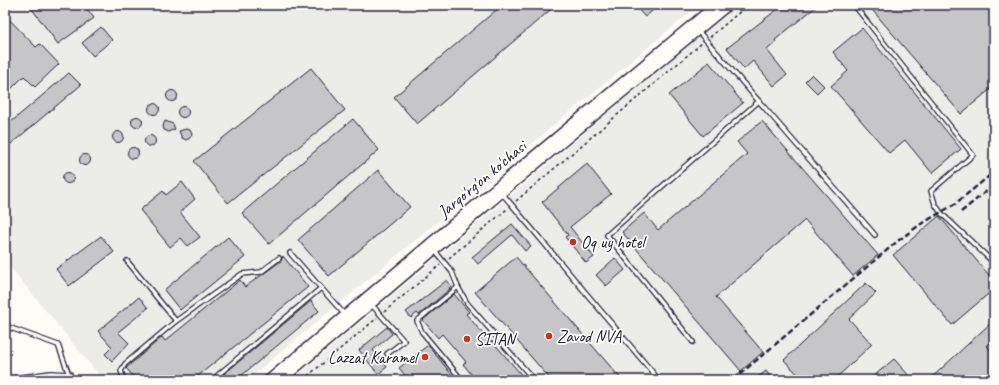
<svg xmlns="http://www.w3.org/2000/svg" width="999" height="385" viewBox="0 0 999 385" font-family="Caveat,sans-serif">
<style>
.built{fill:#ecece9}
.building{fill:#c6c6c8;stroke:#22223b}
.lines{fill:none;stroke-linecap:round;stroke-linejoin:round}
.service-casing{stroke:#22223b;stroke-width:6}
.secondary-casing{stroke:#22223b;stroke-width:12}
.path{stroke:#22223b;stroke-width:1.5;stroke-dasharray:3 3;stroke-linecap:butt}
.service{stroke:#fdfcf7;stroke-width:3.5}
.secondary{stroke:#fdfcf7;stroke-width:9}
.rail{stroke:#22223b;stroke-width:2.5;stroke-dasharray:6 3;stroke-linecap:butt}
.poi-dot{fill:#c8321e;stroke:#fdfcf7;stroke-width:1.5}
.labels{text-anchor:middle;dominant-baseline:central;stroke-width:3.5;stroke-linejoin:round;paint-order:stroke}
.street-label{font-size:17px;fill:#22223b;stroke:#fdfcf7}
.poi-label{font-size:17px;fill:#22223b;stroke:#fdfcf7;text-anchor:start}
</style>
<rect width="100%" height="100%" fill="#fdfcf7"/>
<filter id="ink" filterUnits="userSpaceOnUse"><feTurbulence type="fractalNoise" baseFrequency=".025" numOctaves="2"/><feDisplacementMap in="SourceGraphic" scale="8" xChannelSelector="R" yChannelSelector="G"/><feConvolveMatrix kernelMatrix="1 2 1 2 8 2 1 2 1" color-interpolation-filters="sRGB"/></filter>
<g filter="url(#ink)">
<g class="built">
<path d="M5,5H699L247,380H95L99,375L5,261Z"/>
<path d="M736,5H994V380H292Z"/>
</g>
<g class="building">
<path d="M29,5H84L94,18L58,44Z"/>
<path d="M502,5H556L417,124L394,97Z"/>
<path d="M634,5H659L645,17Z"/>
<path d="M783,5H818L775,40L776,42L767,50L787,75L774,86L753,61L744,69L727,48Z"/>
<path d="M868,5H985L994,15V86L961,114Z"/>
<path d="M5,15L36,47L40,44L59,64L35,87L24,76L10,90L5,85Z"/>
<path d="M101,27L112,40L93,56L82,43Z"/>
<path d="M862,28L961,149L932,173L905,140L889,153L831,86L848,71L833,52Z"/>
<path d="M709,62L743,103L703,136L669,95Z"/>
<path d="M311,68L345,110L228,203L194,161Z"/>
<path d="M69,73L81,85L5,149V127Z"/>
<path d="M812,74L824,86L817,93L805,81Z"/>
<circle cx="172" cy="96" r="5.5"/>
<circle cx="154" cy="109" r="5.5"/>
<circle cx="183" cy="112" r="5.5"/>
<circle cx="137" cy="122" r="5.5"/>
<path d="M353,119L379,150L269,244L242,213Z"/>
<path d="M165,121L173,124L175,129L168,132L164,130L163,126Z"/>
<path d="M762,121L878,255L853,276L805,220L716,297L763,352L741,371L622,232L644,213L658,230L747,154L737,142Z"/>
<path d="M186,129L190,130L192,134L190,138L186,140L182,138L179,131Z"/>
<circle cx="118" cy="137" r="5.5"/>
<circle cx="150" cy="141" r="5.5"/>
<circle cx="133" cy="153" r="5.5"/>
<circle cx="85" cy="160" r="5.5"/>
<path d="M587,164L611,194L570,227L594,257L586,263L565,237L568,235L542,202Z"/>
<path d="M378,170L410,207L329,276L298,240Z"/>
<circle cx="68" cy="178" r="5.5"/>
<path d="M182,182L195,199L180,212L200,237L188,246L181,238L170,247L140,210L163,191L166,195Z"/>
<path d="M939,216L994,281V289L952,325L893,255Z"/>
<path d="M512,224L531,246L525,251L512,235L478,264L472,257Z"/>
<path d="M101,236L114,252L69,286L56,269Z"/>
<path d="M228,237L245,257L180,310L164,290Z"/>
<path d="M283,256L308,287L193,380H136L126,368L162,337L165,341L240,280L245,287L281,261Z"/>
<path d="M516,257L622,380H551L475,292Z"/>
<path d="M615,258L625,270L606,286L596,275Z"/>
<path d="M447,280L451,286L449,288L450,289L419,315L417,313L411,318L406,312Z"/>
<path d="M866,283L876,293L849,319L872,344L834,380H803L784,360Z"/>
<path d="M454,294L469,312L466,314L490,342L492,341L526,380H476L463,364L466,362L442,334L438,338L423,320Z"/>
<path d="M139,297L148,308L118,332L129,343L112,361L105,354L112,347L98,331Z"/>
<path d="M311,301L319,311L236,380H217Z"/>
<path d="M994,320V339L987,346L994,354V374L988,380H929Z"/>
<path d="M387,327L392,334L373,350L387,367L378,374L359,350Z"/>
<path d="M428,345L456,380H409L399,368Z"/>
<path d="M894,359L913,380H869Z"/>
<path d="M766,371L773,380H754Z"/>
</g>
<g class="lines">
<g class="service-casing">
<g id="service">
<path d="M854,5L973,155L931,191L935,204L941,213L994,263"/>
<path d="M698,31L875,235"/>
<path d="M501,192L659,380"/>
<path d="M435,251L452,272L458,287L467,303L534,380"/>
<path d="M290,253L345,315"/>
<path d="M127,261L176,321"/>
<path d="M458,287L417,321L422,332L462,380"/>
<path d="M371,304L404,341L387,354"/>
<path d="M5,319L8,327L58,345L71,380"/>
<path d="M693,342L607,235L759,101"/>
<path d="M15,378L50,373L70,374"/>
<path d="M124,380L121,371L125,364L176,321L242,274L261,272L279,258"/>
<path d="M212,380L321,288"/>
</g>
</g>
<g class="secondary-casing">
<g id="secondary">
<path d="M269,380L497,187L716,5"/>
<path d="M281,380L502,192L728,5"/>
</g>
</g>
<g class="path">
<path d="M710,37L748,5"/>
<path d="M516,201L702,43"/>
<path d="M449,258L507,209"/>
<path d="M384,312L440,265"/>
<path d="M303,380L377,318"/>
</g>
<use href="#service" class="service"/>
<use href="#secondary" class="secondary"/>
<g class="rail">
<path d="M961,212L994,185"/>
<path d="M733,380L899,240L921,224L955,204L994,172"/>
</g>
</g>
</g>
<g class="poi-dot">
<circle cx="573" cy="242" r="4"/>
<circle cx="549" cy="336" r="4"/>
<circle cx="467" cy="339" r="4"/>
<circle cx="425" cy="357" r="4"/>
</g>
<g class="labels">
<g class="street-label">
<text transform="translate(482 179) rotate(-40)">Jarqo'rg'on ko'chasi</text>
</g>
<g class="poi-label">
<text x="581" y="242">Oq uy hotel</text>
<text x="557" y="336">Zavod NVA</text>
<text x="475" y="339">SITAN</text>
<text x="417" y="357" text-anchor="end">Lazzat Karamel</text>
</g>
</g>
<rect width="999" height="385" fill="none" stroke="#fdfcf7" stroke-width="20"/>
<rect x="10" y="10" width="979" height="365" fill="none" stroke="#22223b" stroke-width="1.5" filter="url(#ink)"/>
</svg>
